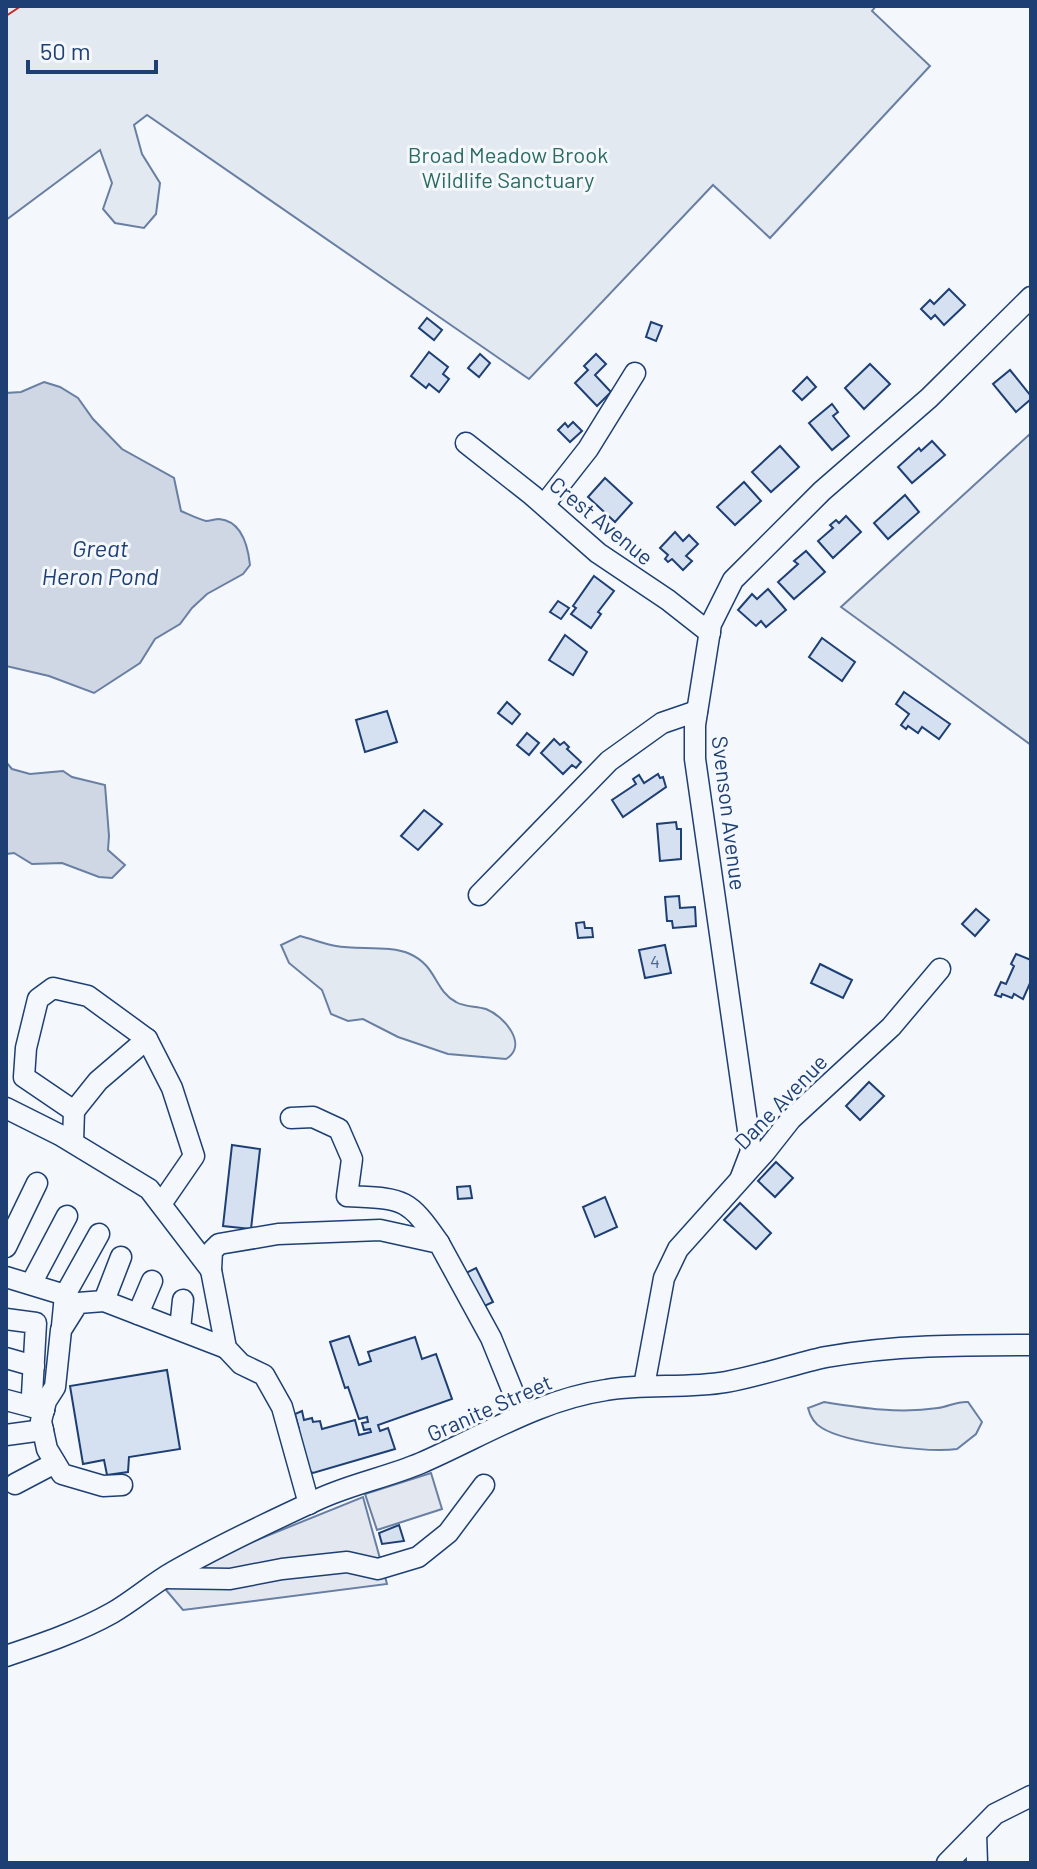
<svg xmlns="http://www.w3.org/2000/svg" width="1037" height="1869" viewBox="0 0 1037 1869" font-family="Barlow,sans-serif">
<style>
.green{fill:#e3e9f0;stroke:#687fa3;stroke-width:2}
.parking{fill:#e3e8f0;stroke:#687fa3;stroke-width:2}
.water{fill:#cfd7e4;stroke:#687fa3;stroke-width:2}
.building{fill:#d5e0f0;stroke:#1d3f73;stroke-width:2}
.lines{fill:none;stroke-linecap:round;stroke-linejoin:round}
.minor-casing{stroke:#1d3f73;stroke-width:23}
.minor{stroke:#f4f7fb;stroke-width:20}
.power{stroke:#c62828;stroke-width:2;stroke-dasharray:28 6 4 6;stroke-linecap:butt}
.labels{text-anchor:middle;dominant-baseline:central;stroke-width:6;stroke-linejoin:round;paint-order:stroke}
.number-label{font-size:18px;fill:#4b6792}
.park-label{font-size:22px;fill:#2c6c60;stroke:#f4f7fb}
.street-label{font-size:22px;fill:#1d3f73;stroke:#f4f7fb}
.water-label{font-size:24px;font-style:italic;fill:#1d3f73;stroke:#f4f7fb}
</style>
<rect width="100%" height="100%" fill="#f4f7fb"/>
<g class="green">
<path d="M6,6H876L872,11L930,66L770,238L713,185L529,379L147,115L134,125L142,154L160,183L156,214L144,228L115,223L103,209L112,183L100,150L6,220Z"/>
<path d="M1031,433V745L841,607Z"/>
<path d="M300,936C312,939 324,944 336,946C357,950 391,945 410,954C437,966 434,990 456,1002C464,1007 476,1006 486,1009C504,1016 529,1045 506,1059L448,1054L398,1037L363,1019L348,1021L331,1014L322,990L289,963L281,945Z"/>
<path d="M824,1402C862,1408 899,1414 938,1408C948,1407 957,1401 968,1402L982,1422L976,1434L957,1449C930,1453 846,1443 822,1428C815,1424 810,1416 808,1408Z"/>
</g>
<g class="parking">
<path d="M431,1473L442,1509L377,1530L365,1494Z"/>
<path d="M363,1497L387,1584L183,1610L166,1590L195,1565Z"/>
</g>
<g class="water">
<path d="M44,382L60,387L78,398L93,419L122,449L174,478L181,511C188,514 198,519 206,521C210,521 215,519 219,519C242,521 248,546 250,565L243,574L207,594L192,608L180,624L155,639L140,663L94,693L49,676L6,666V393L21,392Z"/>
<path d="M6,762L12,769L30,774L63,771L72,777L105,785L109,836L108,850L125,865L112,878L99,877L62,863L32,864L14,853L6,854Z"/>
</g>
<g class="building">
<path d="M949,289L965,305L944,325L935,315L931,319L921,309L930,300L934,304Z"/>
<path d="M427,318L442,330L434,340L419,328Z"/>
<path d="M651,322L662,326L656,341L646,337Z"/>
<path d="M429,352L448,367L443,374L449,379L439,392L429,384L426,388L411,376Z"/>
<path d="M480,354L490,363L479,377L468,368Z"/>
<path d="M596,354L606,364L595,375L611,392L597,406L575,383L588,370L584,366Z"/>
<path d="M870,364L890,384L864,409L845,388Z"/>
<path d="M1010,370L1031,396V399L1016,412L993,384Z"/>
<path d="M807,377L816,387L802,400L793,391Z"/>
<path d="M832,404L838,412L833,416L849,436L832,450L809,423Z"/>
<path d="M573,422L582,431L570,442L558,430L565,423L568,427Z"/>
<path d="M932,441L945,455L912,483L898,467L919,448L921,451Z"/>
<path d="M780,446L799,467L771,492L752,472Z"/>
<path d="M605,478L632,503L615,522L588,497Z"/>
<path d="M744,482L761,501L735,525L717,507Z"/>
<path d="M905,495L919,512L888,539L874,523Z"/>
<path d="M846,516L861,532L833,558L818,541L833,528L830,525L836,520L839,523Z"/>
<path d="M675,532L683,541L689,535L698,544L686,556L692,561L683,570L672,559L668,562L665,559L668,555L660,548Z"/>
<path d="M806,551L825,572L794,599L778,582L798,564L794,561Z"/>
<path d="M594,576L614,591L598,612L601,614L591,628L571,614L576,608L573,606Z"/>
<path d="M768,589L786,610L766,627L761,621L756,626L738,610L752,594L757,599Z"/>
<path d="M558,601L569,608L561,619L550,612Z"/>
<path d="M565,635L587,652L573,675L549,660Z"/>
<path d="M822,638L855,662L842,681L809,657Z"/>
<path d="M904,692L950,724L939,739L922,727L918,733L908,726L906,729L901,725L909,714L896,704Z"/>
<path d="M507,702L520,714L512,724L498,713Z"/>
<path d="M387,711L397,742L365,752L356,720Z"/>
<path d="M527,733L539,743L529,755L517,745Z"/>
<path d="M554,739L560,745L564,742L569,747L567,749L581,762L576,768L572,765L563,774L541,753Z"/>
<path d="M658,774L660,778L663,777L666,787L623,817L612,800L636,784L633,779L639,775L644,783Z"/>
<path d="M424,810L442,824L418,850L401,836Z"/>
<path d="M676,822L677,829H681V859L660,861L657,824Z"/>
<path d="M679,896L680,908L695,907L696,926L673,928L672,921H667L665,897Z"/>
<path d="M976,909L989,920L975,936L962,924Z"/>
<path d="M584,922L585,928H592L593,937L578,938L576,923Z"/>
<path d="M665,945L671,973L645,978L639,950Z"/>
<path d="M1016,954L1031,960V981L1023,999L1014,994L1012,998L1002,994L1001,997L995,995L1001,982L1006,984L1014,966L1011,964Z"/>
<path d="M820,964L852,980L843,998L811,983Z"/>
<path d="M869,1082L884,1096L860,1120L846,1106Z"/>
<path d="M232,1145L260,1149L251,1229L223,1226Z"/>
<path d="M776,1162L793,1178L775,1197L758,1181Z"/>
<path d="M470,1186L472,1198L458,1199L457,1187Z"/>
<path d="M605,1197L617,1227L595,1237L583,1207Z"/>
<path d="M740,1203L771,1233L756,1249L724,1220Z"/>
<path d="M476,1268L493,1302L480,1308L464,1274Z"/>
<path d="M349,1336L359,1365L371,1361L368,1352L415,1337L422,1359L436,1354L452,1399L378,1425L380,1431L388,1428L395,1449L313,1473L310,1471L297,1430L299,1429L295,1414L302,1411L304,1420L312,1418L313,1422L320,1421L322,1429L355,1420L359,1435L371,1432L370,1429L364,1430L362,1423L368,1422L367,1417L359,1419L348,1387L345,1388L330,1342Z"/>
<path d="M167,1370L180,1449L129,1457L128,1472L107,1475L104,1460L83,1464L70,1386Z"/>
<path d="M399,1525L404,1541L382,1544L379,1533Z"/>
</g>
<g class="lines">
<g class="minor-casing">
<g id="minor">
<path d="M466,443L532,495L598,553L668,600L710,633"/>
<path d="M544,505L588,449L635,373"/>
<path d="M479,895L609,761L662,723L697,711"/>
<path d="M6,1108L60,1135L149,1189L211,1270"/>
<path d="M74,1111L98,1081L147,1039"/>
<path d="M291,1118L313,1117L339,1129L352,1159L347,1196C402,1199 407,1196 439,1243"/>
<path d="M73,1142L74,1111L24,1077L26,1048L38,999L53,988L88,996L147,1039L172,1088L194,1156L161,1204"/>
<path d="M741,1177L751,1151L695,759V725L711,624L733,580L822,491L929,398L1031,297"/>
<path d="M6,1247L37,1183"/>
<path d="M6,1277L65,1295"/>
<path d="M31,1284L67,1216"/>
<path d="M104,1301L121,1257"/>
<path d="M138,1314L152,1281"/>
<path d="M6,1319L36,1323L32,1395L44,1410"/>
<path d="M62,1326L65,1295L99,1234"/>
<path d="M180,1329L183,1300"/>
<path d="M6,1358L34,1366"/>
<path d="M644,1386L664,1278L678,1249L765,1152L791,1119L891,1027L940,969"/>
<path d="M6,1400L44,1410"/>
<path d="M6,1435L43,1430"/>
<path d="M15,1484L55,1463"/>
<path d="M122,1485L103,1486L62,1474L47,1449L41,1421L46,1401L55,1387L61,1330L78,1303L104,1301L226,1348"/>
<path d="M309,1504L282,1407L264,1375L241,1364L226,1348L211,1270L212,1251L219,1244L278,1234L380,1230L439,1243L491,1338L522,1414"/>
<path d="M165,1578L230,1579L282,1569L347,1562L378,1569L418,1557L448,1533L484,1485"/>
<path d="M6,1656C42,1644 80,1631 112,1613C133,1601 152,1584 173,1572C220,1545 269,1522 319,1499C351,1484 388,1477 421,1463C483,1436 539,1400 606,1390C646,1383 686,1389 726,1382C760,1376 793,1364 826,1357C893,1345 963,1345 1031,1345"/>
<path d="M976,1834L977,1863"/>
<path d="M947,1863L995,1814L1031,1796"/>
</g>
</g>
<use href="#minor" class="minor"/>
<path class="power" d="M6,16L21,6"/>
</g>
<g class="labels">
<g class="number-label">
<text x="655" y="961">4</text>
</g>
<g class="park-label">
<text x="508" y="154">Broad Meadow Brook<tspan x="508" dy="25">Wildlife Sanctuary</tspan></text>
</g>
<g class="street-label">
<text transform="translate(602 520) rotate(39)">Crest Avenue</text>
<text transform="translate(730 813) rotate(83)">Svenson Avenue</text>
<text transform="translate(780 1101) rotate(-46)">Dane Avenue</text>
<text transform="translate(489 1407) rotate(-24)">Granite Street</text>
</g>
<g class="water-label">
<text x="100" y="547">Great<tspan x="100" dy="28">Heron Pond</tspan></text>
</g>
</g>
<rect width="1037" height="1869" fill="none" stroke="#1d3f73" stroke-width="16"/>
<path d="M28 60v12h128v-12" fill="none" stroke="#1d3f73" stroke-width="4"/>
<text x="40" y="60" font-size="24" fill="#1d3f73" stroke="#f4f7fb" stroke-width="6" paint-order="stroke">50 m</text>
</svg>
